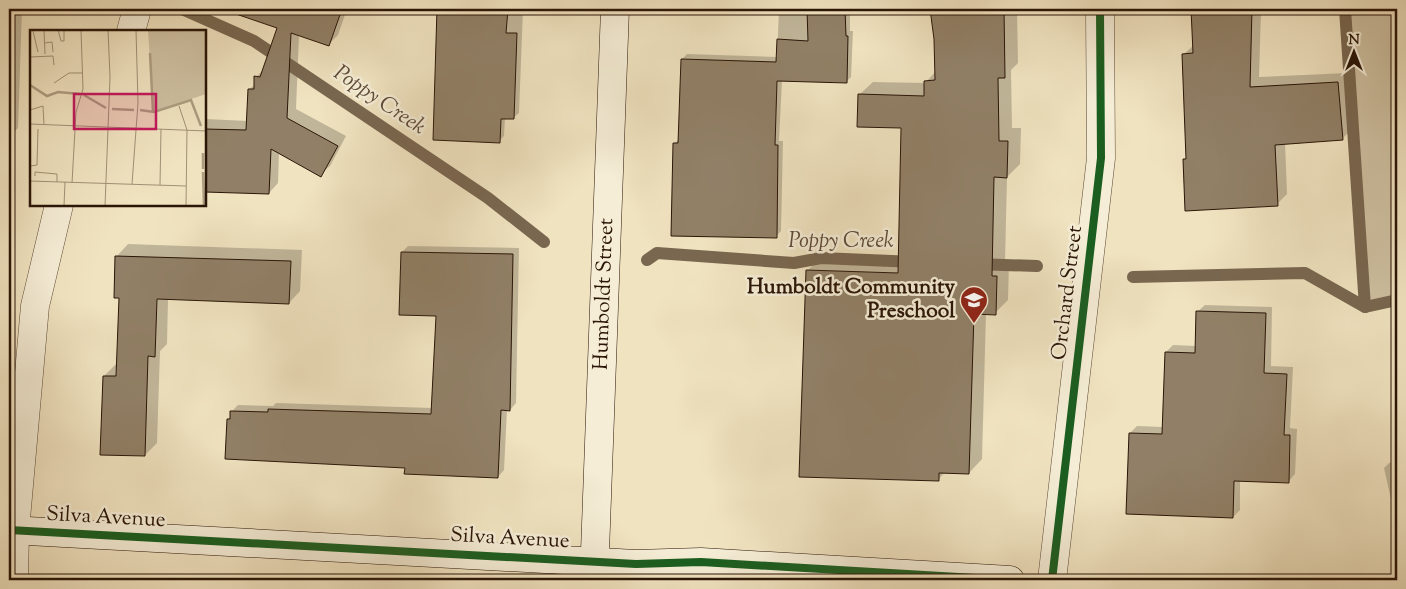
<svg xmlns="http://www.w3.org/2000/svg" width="1406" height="589" viewBox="0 0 1406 589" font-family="'Sorts Mill Goudy',serif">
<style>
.green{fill:#cec0a1;stroke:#7c6a54}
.shadow{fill:#0003}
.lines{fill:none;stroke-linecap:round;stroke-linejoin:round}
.stream{stroke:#796750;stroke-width:12}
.building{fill:#918067;stroke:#2a1507}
.street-casing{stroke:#5c4835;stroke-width:29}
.secondary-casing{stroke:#2a1507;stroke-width:29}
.street{stroke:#f5edd6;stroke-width:28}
.secondary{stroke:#f5edd6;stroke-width:28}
.cycleway-casing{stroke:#f5edd6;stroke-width:11}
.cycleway{stroke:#1b5e20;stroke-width:8}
.labels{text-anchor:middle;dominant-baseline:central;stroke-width:5;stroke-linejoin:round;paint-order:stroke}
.poi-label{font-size:21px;font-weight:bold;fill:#2a1507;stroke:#f5edd6;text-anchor:end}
.street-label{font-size:21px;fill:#2a1507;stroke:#f5edd6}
.water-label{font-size:22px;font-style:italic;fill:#5e4b38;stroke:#f5edd6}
.inset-river{fill:none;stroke:#ad9d81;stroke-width:2.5}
.inset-road{fill:none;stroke:#a19176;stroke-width:1}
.view{fill:#c2185b;fill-opacity:0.15;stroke:#c2185b;stroke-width:2.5}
.inset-edge{fill:none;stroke:#2a1507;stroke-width:2.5}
</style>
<rect width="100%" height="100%" fill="#f0e3c0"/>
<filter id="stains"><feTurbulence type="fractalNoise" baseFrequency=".004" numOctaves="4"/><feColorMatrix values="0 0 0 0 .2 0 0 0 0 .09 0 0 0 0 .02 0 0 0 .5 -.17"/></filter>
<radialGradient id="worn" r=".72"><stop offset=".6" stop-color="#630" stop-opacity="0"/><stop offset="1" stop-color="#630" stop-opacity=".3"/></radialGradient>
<path class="green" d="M1343,9H1397V299L1361,311Z"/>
<g class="shadow">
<path d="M9,9H22L18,128L9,138Z"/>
<path d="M285,9H347L338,35L328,45L299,35L296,109L346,136L330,166L320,175L279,152L278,183L269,193L205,191V119L248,121L249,90L256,83V77L265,68Z"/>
<path d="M415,9H523L519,113L513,118H505L504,136L499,141L438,10Z"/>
<path d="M779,9H850V31H853L851,77L846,82L782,80L779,141H783L781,231L776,236L674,144L680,138L682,59L687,54L777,57Z"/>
<path d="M931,9H1017L1018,63L1011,70L1012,128H1021L1020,164L1007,177L1005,263H1009L1008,300L995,313H986L982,459L969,473L945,472L938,480L807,271L820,258L899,260L902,127L859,95L873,82L925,83L936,71V39Z"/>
<path d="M1192,9H1271L1269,11H1261L1259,77L1348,73L1352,129L1342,139L1285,143L1287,194L1277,204L1184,160L1187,157L1183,55L1194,45Z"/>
<path d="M128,244L302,250L300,291L289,303L168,299L167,344L160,351L157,443L145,455L104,376L116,364H118L120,297L117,256Z"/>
<path d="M408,246L519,248L516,403L510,410H507L504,470L498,477L406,467L228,420L231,416V412L238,405L273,406L276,403L432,408L437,315L402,252Z"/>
<path d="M1205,305L1272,307L1271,366L1293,367L1290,428L1297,429L1295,474L1288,482L1240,480V510L1233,517L1130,433L1137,426L1163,427L1166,352L1173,345L1196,346L1197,312Z"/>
<path d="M1397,461V516L1395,517L1384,468L1389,463Z"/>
</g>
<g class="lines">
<g class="stream">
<path d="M182,9L254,41L488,198L544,242"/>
<path d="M1345,9L1365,307"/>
<path d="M647,260L657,253L794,263L821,258L915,262"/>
<path d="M975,264L1037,266"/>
<path d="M1133,277L1305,273L1365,307L1397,300"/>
</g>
</g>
<g class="building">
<path d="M236,9H342L329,46L291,33L287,118L338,146L321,177L271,149L269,194L205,192V129L246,130L248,89H254V76L260,77L277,28L236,14Z"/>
<path d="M437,9H508L506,33H517L514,119H501L500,143L433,140Z"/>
<path d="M807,9H845L846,36H848L847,83L777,81L775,145H778L777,238L671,236L673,143H678L681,59L776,62L777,39L808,41Z"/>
<path d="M930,9H1004L1005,78H998L999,141H1008L1007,178L994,177L992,276H997L996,315L974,314L969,474L939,473V481L799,477L806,270L898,273L901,128L857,127L858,94L924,96V81L935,80L934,39Z"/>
<path d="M1191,9H1252L1250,87L1338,82L1343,140L1275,145L1278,206L1185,211L1183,159H1186L1182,54L1193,53Z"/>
<path d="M401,252L513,254L510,411L501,410L498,478L404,474L405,468L225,459L227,419H230V411L268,412V409L431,414L436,316L399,315Z"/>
<path d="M115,256L291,261L289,304L157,299L155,357L148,356L145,456L100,455L103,376H116L119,298H114Z"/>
<path d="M1196,311L1266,313L1264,373L1287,374L1284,435H1290L1289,483L1234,481L1233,518L1126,514L1129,433L1162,434L1165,352L1195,353Z"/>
</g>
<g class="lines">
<g class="street-casing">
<g id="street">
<path d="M131,31L137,9"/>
<path d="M14,580L15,530L35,306L59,205"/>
<path d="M1052,580L1101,158L1100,9"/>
</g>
</g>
<g class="secondary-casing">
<g id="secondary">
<path d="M9,530L636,564L701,562L1010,580"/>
<path id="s1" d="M594,579L615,9"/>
</g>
</g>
<use href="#street" class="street"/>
<use href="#secondary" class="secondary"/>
<g class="cycleway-casing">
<g id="cycleway">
<path d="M9,530L636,564L701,562L1010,580"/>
<path d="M1052,580L1101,158L1100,9"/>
</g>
</g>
<use href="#cycleway" class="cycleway"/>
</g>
<defs>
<g id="school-pin" transform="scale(1.4375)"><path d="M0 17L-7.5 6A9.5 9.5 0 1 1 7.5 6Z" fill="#8f2418" stroke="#f5edd6"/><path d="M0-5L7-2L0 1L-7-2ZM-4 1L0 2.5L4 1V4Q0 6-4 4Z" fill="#fff"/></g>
</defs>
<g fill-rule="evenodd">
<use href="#school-pin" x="974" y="300"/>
</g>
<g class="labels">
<g class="poi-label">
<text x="955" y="288">Humboldt Community<tspan x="955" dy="24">Preschool</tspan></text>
</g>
<g class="street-label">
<text transform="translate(1068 293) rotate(-83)">Orchard Street</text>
<text stroke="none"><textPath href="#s1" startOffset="285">Humboldt Street</textPath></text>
<text transform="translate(106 518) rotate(3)">Silva Avenue</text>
<text transform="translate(510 539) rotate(3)">Silva Avenue</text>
</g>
<g class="water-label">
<text transform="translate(379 101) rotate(34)">Poppy Creek</text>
<text x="841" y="242">Poppy Creek</text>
</g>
</g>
<g transform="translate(30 30)">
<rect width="176" height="176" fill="#f0e3c0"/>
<path d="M118,0H176V64L123,82Z" fill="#cec0a1"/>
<path class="inset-river" d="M120,23L123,82M0,55L17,66L28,62L50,64M54,65L76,78M82,79L104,80M110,80L124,82L161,70L171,96M173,123V139M173,142L174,176"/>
<path class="inset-road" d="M14,0L15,24M28,0L31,11H34V0M3,1L8,22M15,13L22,12L23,22M0,21V2M0,27L23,26L24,35M24,53L39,43H52M149,76L157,100L156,176M0,80L13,76L14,95M0,94L177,101M0,136L7,135L8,99M5,146V142L27,144V152M0,151L156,156M42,153L46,82L53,59L51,0M102,154L108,73L106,0M130,155L131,99M34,176L35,152M75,176L80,47L78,0"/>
<path class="view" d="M44,64H126V99H44Z"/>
<rect width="176" height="176" class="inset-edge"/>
</g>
<rect width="1406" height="589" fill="none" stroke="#f0e3c0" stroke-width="30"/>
<rect x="10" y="10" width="1386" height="569" fill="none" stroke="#2a1507" stroke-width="2.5"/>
<rect x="15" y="15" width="1376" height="559" fill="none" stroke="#2a1507"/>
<g transform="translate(1354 52)" stroke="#f5edd6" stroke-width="4" paint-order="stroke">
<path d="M0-4L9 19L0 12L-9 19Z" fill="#2a1507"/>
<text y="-8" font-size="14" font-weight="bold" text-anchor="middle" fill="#2a1507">N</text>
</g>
<rect width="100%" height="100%" filter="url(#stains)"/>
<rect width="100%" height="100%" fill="url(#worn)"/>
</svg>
